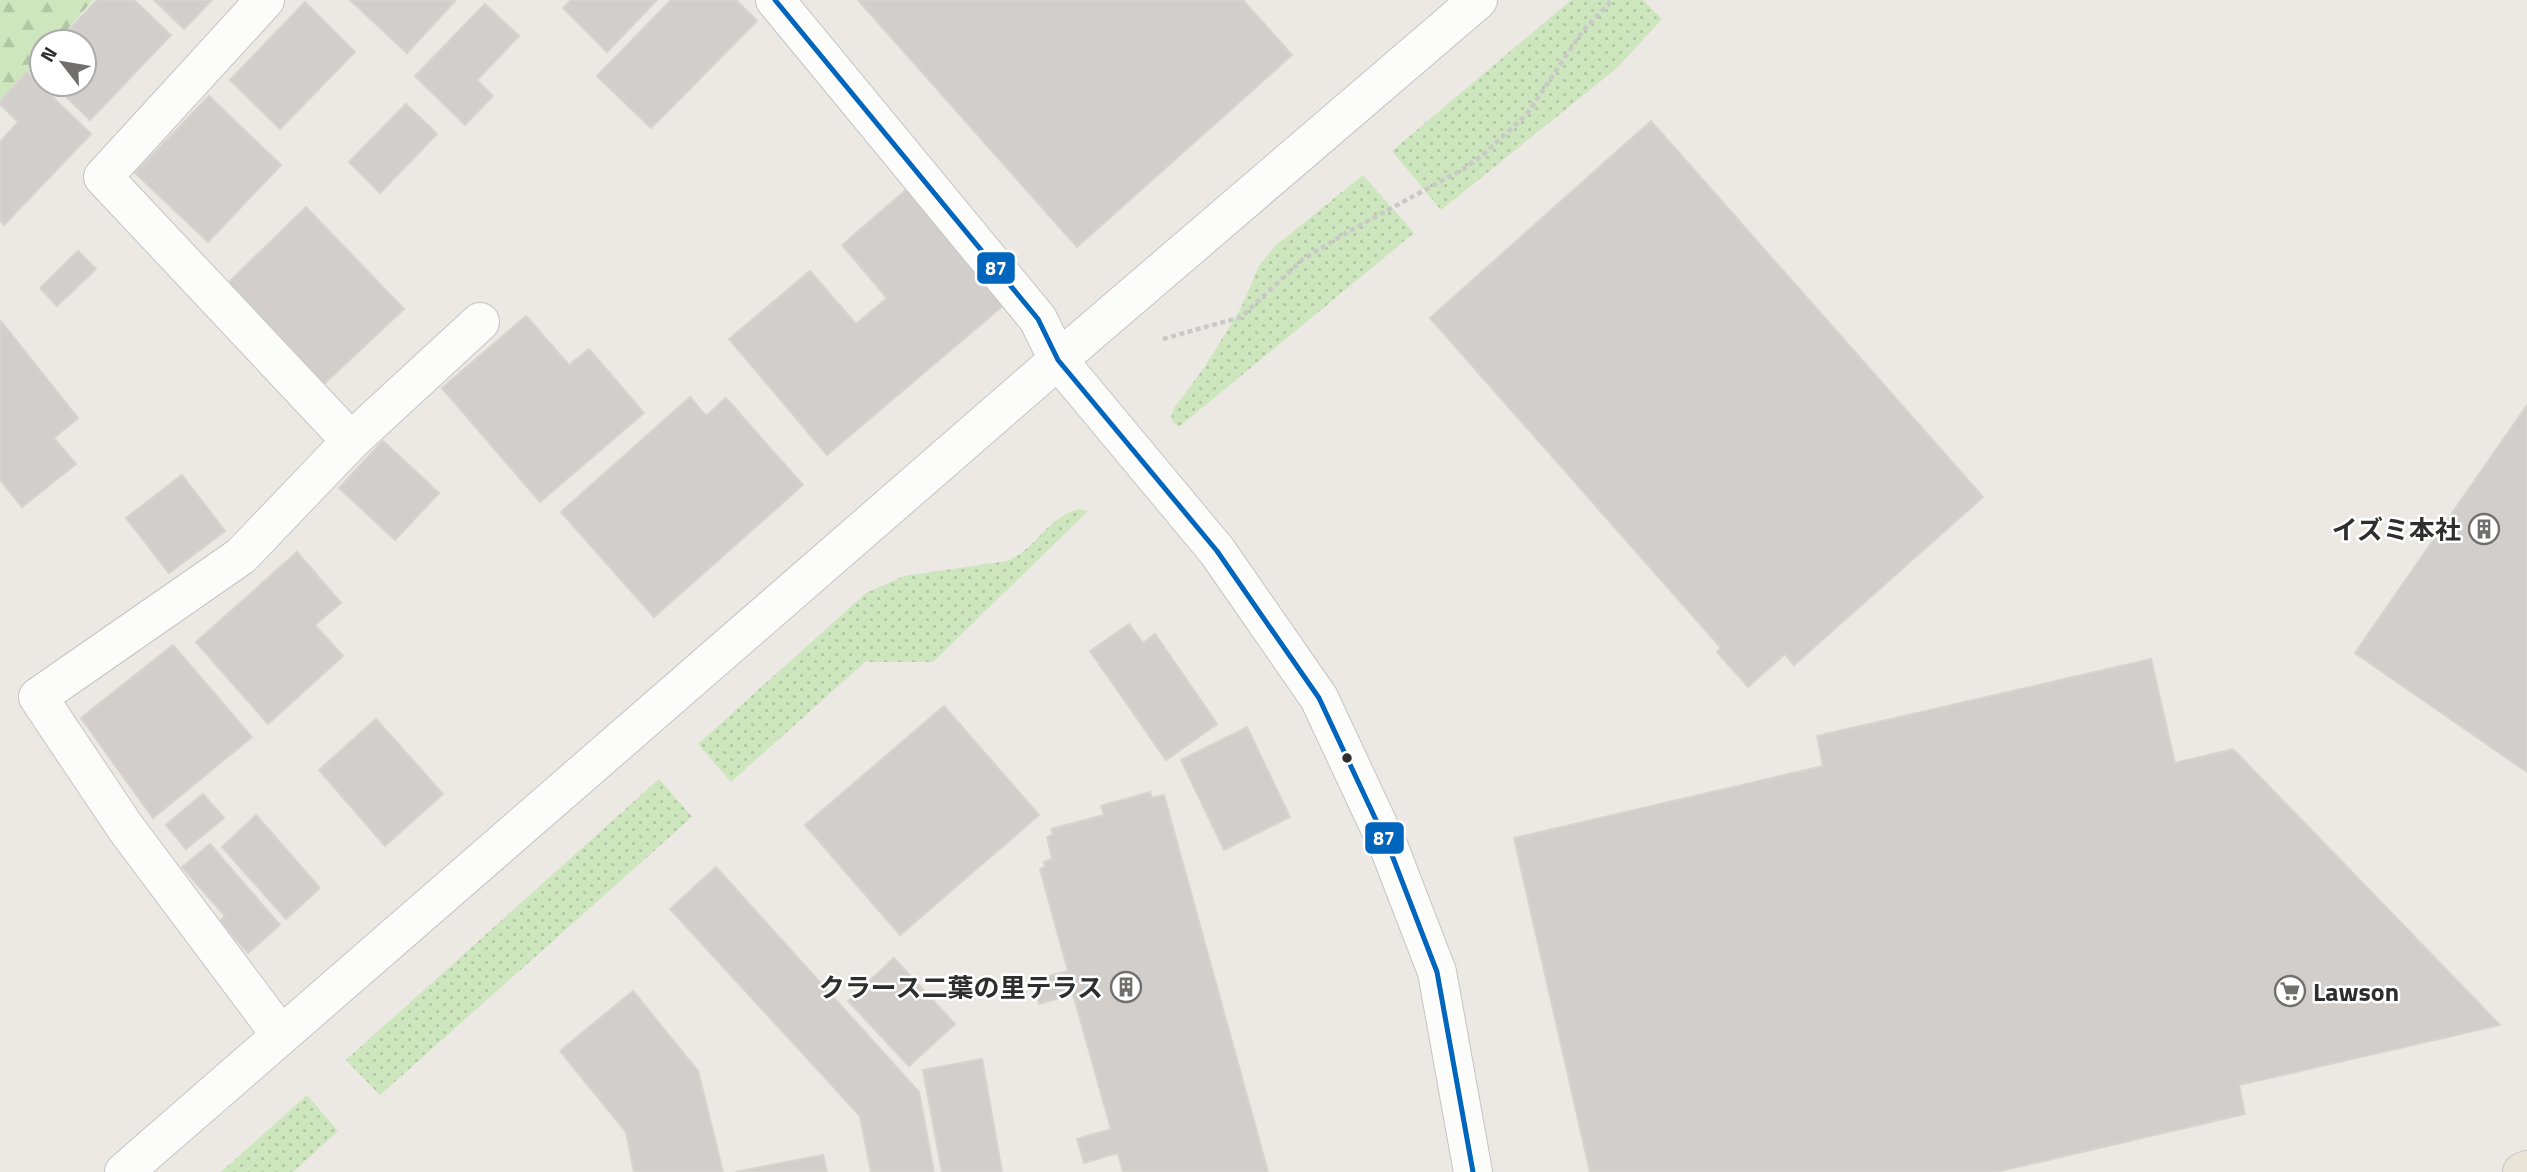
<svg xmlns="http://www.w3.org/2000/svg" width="2527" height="1172" viewBox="0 0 2527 1172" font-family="'Titillium Web','Noto Sans JP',sans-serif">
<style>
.green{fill:url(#green-dots)}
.forest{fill:url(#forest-firs)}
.building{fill:#d1cecb;stroke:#d7d4d0;stroke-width:2}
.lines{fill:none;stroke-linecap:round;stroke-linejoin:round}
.minor-casing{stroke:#c5c4c5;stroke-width:40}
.tertiary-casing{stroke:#c5c4c5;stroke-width:40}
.primary-casing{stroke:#c6c5c4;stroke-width:40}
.path{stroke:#c9c9c8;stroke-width:4.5;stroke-dasharray:5 3.5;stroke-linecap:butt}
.minor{stroke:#fcfcfb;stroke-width:38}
.tertiary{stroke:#fcfcfb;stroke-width:38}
.primary{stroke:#e8e4d6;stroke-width:38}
.bus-1-casing{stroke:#fff;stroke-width:10}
.bus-1{stroke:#0065bd;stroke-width:5}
.bus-dot{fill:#2e2e2e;stroke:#fff;stroke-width:2.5}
.labels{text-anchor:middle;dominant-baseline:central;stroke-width:5;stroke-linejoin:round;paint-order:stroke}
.poi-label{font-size:26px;font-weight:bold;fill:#2e2e2e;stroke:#fff;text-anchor:end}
.line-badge{stroke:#fff;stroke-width:2.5}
.badge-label{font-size:19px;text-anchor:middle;font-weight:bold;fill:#fff}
</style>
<defs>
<pattern id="green-dots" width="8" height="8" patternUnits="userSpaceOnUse" patternTransform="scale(1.75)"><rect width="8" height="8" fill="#cee6be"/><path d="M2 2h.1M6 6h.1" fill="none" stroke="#b1c6a4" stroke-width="1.8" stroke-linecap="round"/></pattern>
<pattern id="forest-firs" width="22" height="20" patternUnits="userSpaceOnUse" patternTransform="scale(1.75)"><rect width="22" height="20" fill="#cee6be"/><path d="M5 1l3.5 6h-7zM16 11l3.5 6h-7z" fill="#b1c6a4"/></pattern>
</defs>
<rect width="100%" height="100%" fill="#ece8e4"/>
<g class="green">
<path d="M1571,0H1643L1662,19L1617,68L1441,210L1392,151Z"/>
<path d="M1363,175L1414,233L1179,427L1173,422L1171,415L1174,408L1204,368L1241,308L1259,266L1274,247Z"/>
<path d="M1079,509L1088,511L933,662H865L731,782L698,744L866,593L904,576L1007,561C1036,550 1048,516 1079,509Z"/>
<path d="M659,779L692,817L380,1095L346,1060Z"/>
<path d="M307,1095L338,1131L293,1172H221Z"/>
</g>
<path class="forest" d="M0,0H93L56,42H42V58L0,106Z"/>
<g class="building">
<path d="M97,0H134L171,35L90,120L53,84H84V42H57Z"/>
<path d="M154,0H212L184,29Z"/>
<path d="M350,0H456L407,53Z"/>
<path d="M571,0H657L607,52L563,8Z"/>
<path d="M671,0H736L757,21L651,128L597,76Z"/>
<path d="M858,0H1243L1292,55L1077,247Z"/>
<path d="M305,2L355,52L280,129L230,80Z"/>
<path d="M485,4L519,36L477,80L493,96L465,125L415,76Z"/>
<path d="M27,72L91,134L4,225L0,220V142L18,122L0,104V101Z"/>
<path d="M209,96L281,165L208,242L135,173Z"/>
<path d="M406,104L437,134L380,193L349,162Z"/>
<path d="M1651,121L1983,497L1794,665L1785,654L1748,687L1717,652L1721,648L1430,318Z"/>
<path d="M914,183L1011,299L827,455L729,339L810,271L856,324L887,298L842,245Z"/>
<path d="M306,207L404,309L324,384L228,283Z"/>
<path d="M78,251L96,269L57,306L40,288Z"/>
<path d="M526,316L569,365L589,349L644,413L540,502L442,388Z"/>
<path d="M0,320L78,418L54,438L76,464L22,507L0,480Z"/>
<path d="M690,397L706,416L726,398L803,485L654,617L561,512Z"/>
<path d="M2527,405V772L2355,653Z"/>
<path d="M383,441L439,493L395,540L339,488Z"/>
<path d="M182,475L225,531L169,573L126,518Z"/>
<path d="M297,552L341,603L315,625L343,656L268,724L196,642Z"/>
<path d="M1129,624L1143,643L1155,634L1217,724L1166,760L1090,651Z"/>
<path d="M173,645L252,737L153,818L81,718Z"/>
<path d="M2151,659L2175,763L2233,749L2500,1025L2239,1085L2245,1114L1996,1172H1590L1514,838L1823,766L1817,736Z"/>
<path d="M944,706L1039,815L900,935L805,825Z"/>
<path d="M376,719L443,794L385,846L319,770Z"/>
<path d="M1247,727L1290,817L1224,850L1181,760Z"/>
<path d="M1150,792L1152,798L1164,795L1268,1172H1123L1118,1153L1084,1163L1077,1139L1111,1129L1073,994L1039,1004L1033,980L1068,971L1040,869L1045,867L1044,862L1052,859L1047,837L1053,835L1051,829L1104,815L1101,806Z"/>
<path d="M203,794L224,818L186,849L166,825Z"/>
<path d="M256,815L320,888L286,919L222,847Z"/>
<path d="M210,844L280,925L248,953L220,921L225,916L182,867Z"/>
<path d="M716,867L919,1092L934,1172H871L860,1116L670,909Z"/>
<path d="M894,958L955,1024L909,1066L848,1001Z"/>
<path d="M633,991L698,1071L723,1172H634L626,1132L560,1051Z"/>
<path d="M982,1059L1002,1172H942L923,1070Z"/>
<path d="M823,1155L827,1172H735Z"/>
</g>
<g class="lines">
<g class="minor-casing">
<g id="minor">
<path d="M265,0L103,177L351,441"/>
<path d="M775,0L1038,319L1058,360"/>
<path d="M280,1034L125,827L38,697L241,556L351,441L480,322"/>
</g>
</g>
<g class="tertiary-casing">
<g id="tertiary">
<path d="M1058,360L1217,551L1319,698L1390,850L1437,972L1473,1172"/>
<path d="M124,1172L1058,360L1478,0"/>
</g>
</g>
<g class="primary-casing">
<path id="primary" d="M2522,1172L2527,1170"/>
</g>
<path class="path" d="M1163,339L1241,317L1302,260L1344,234L1465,168L1484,154L1527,114L1582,32L1612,0"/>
<use href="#minor" class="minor"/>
<use href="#tertiary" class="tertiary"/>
<use href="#primary" class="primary"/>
<g class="bus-1-casing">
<path id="bus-1" d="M775,0L1038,319L1058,360L1217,551L1319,698L1390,850L1437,972L1473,1172"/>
</g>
<use href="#bus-1" class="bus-1"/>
</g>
<defs>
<g id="building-ring" transform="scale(1.575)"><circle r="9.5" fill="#fff" stroke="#706f6e" stroke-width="1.5"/><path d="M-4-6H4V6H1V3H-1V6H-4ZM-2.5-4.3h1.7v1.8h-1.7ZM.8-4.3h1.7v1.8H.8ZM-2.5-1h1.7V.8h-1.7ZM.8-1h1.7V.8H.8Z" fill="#706f6e"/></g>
<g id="supermarket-ring" transform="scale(1.575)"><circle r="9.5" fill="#fff" stroke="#706f6e" stroke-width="1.5"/><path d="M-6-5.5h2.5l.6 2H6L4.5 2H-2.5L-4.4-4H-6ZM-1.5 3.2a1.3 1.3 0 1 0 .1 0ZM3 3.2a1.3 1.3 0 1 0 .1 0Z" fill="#706f6e"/></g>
</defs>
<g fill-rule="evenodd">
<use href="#building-ring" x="2484" y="529"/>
<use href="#building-ring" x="1126" y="987"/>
<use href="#supermarket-ring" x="2290" y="991"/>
</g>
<circle class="bus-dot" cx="1347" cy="758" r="6"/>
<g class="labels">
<g class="poi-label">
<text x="2461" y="529">イズミ本社</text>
<text x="1103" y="987">クラース二葉の里テラス</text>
<text x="2313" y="991" text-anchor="start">Lawson</text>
</g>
</g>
<g class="line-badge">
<rect x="976" y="251" width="40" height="34" rx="7" fill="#0065bd"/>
<rect x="1364" y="821" width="41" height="34" rx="7" fill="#0065bd"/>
</g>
<g class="badge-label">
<text x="996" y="275">87</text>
<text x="1384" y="845">87</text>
</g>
<g transform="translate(63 63) rotate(301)"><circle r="33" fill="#ffffff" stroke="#ababab" stroke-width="2"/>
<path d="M0-5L12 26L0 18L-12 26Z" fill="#706f6e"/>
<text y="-10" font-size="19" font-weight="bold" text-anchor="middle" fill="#2e2e2e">N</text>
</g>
</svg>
